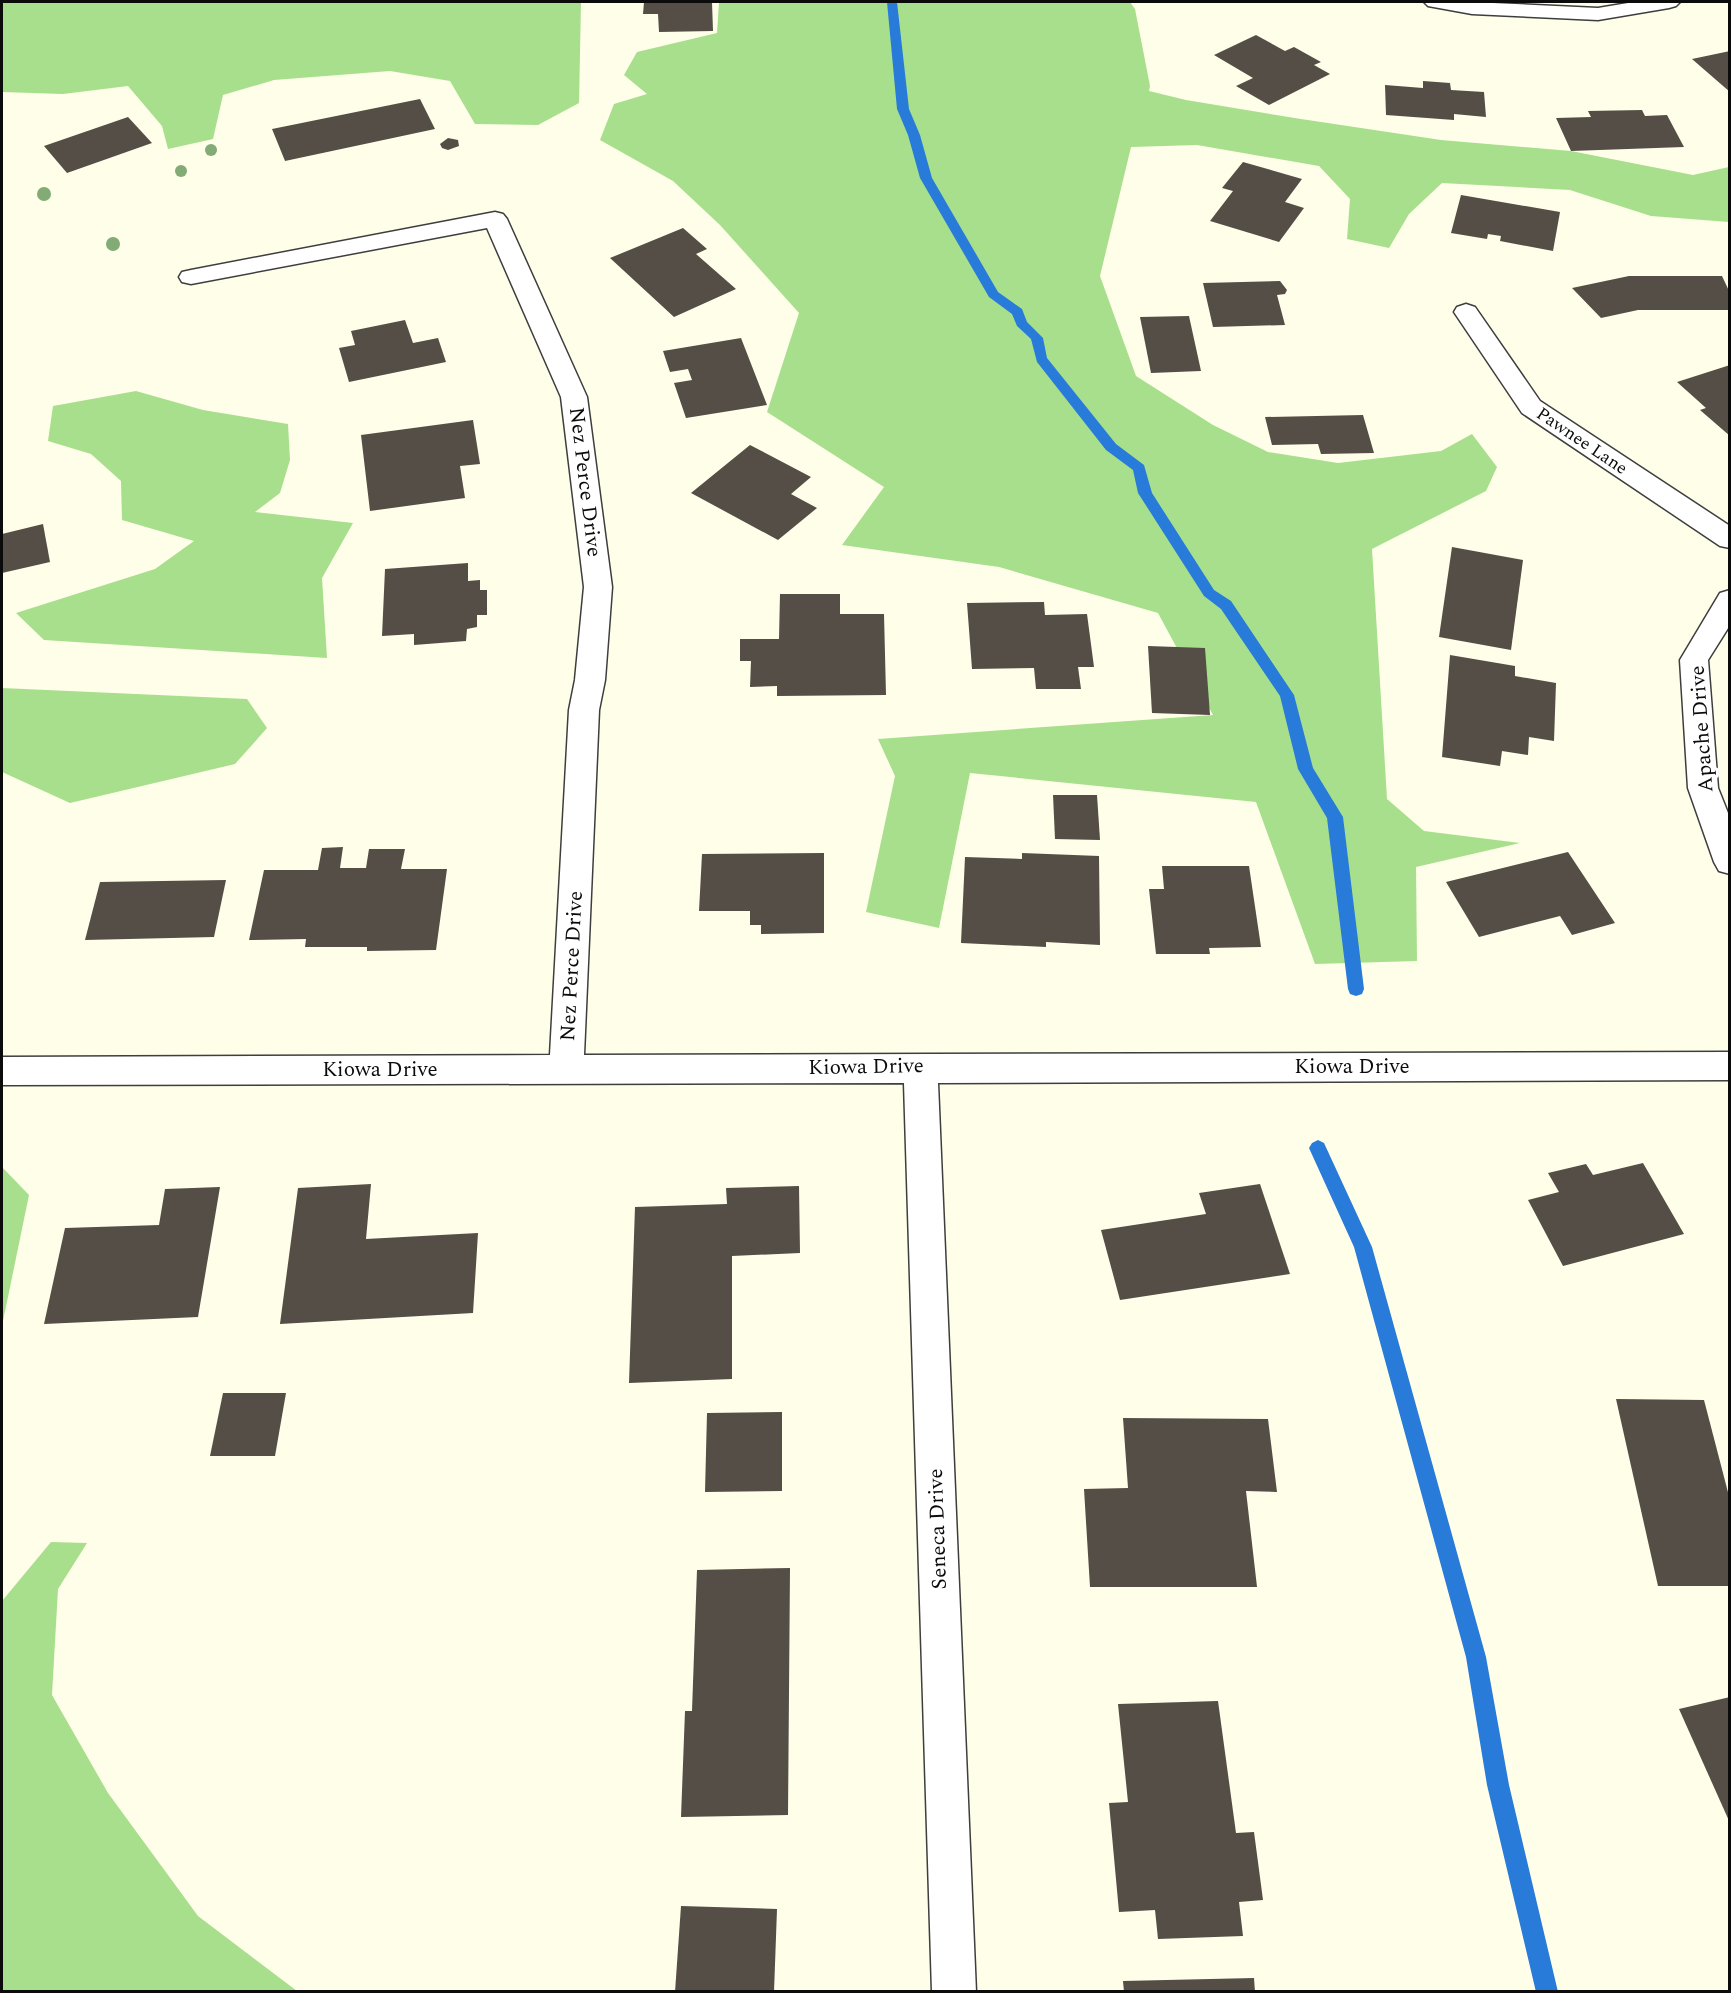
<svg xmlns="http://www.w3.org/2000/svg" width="1731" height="1993" viewBox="0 0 1731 1993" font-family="Spectral,serif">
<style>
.forest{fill:#a7df8d}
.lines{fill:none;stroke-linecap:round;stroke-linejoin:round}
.stream{fill:#287bd9;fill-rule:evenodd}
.building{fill:#544e46}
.minor-casing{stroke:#3e3e3e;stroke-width:3}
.minor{fill:#fff;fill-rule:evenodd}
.tree{fill:#82ab75}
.labels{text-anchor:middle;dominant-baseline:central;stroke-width:6;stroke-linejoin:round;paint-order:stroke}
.far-street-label{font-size:18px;fill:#0b0b0b;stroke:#fff}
.street-label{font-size:21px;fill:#0b0b0b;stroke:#fff}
</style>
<rect width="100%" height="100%" fill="#fffee9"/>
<g class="forest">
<path d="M2,2H581L579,103L538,125L475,124L450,81L390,71L274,80L223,95L213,139L168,149L162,126L128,86L63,94L2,92Z"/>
<path d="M719,2H1130L1135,9L1150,86L1149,91L1186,100L1301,119L1441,140L1571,151L1693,175L1729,167V222L1651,216L1570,190L1442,183L1409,214L1389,248L1347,239L1350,199L1319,166L1197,145L1131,147L1100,276L1136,376L1213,425L1268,452L1338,463L1441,451L1472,434L1497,467L1486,491L1372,549L1387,799L1424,831L1520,843L1416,867L1417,961L1315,964L1256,802L970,773L939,928L866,912L895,776L878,739L1213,715L1158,613L999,567L842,545L884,487L767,412L799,313L720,225L673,181L600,140L614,104L647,94L624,75L637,52L717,33Z"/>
<path d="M136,391L203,410L288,424L290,460L280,493L255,512L353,523L322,578L327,658L44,640L16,613L155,569L194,541L122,520L121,481L91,454L48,441L53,406Z"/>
<path d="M2,688L247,699L267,728L235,764L70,803L2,772Z"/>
<path d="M2,1167L29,1195L2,1326Z"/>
<path d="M51,1542L87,1543L58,1589L52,1695L108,1793L198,1916L297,1991H2V1601Z"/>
</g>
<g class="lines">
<g class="stream">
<path d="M887,2H897L909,109L920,135L932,178L998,292L1022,309L1027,322L1043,338L1047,358L1116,444L1144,465L1152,493L1214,590L1231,601L1294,695L1313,768L1343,817L1364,989L1362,994L1356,996L1350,994L1348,989L1327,818L1298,769L1280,696L1221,609L1204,596L1138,493L1133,470L1106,450L1037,362L1031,339L1017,326L1012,314L989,297L920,178L908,135L897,109Z"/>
<path d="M1318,1140L1324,1143L1372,1247L1486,1657L1509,1785L1558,1992H1536L1487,1785L1466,1657L1354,1247L1309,1148L1312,1143Z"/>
</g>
</g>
<g class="building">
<path d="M644,2H712L713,31L659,32L658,14H643Z"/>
<path d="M1256,35L1285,51L1294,47L1321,62L1314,65L1330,74L1269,105L1236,86L1253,78L1214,55Z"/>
<path d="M1730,51V92L1692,59Z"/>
<path d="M1423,81L1450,83L1451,90L1484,92L1486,117L1454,114V120L1386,115L1385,85L1423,88Z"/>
<path d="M420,99L435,129L285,161L272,129Z"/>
<path d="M1642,110L1645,116L1667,115L1684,147L1571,151L1556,118L1591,117L1588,111Z"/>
<path d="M128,117L152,143L67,173L44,146Z"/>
<path d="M448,138L458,140L459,146L448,150L442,148L440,144Z"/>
<path d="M1243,162L1302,179L1285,202L1304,208L1279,242L1210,221L1233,191L1222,188Z"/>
<path d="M1461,195L1560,212L1553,251L1500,241L1501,236L1488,234L1487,239L1451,233Z"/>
<path d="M683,228L707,249L696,254L736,289L674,317L610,258Z"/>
<path d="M1629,276H1722L1730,293V310H1638L1601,318L1572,288Z"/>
<path d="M1280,281L1287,290L1285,294L1277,295L1285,325L1213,327L1203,283Z"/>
<path d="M1189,316L1201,371L1151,373L1140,317Z"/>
<path d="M405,320L413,343L438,338L446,362L349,382L339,348L355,345L351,331Z"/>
<path d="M741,338L767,405L686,418L674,383L692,380L688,369L670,372L663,351Z"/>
<path d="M1730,365V436L1700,410L1706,408L1677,382Z"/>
<path d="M1363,415L1374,453L1321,454L1318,444L1272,445L1265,417Z"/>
<path d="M473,420L480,464L460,466L465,498L370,511L361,435Z"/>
<path d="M750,445L811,477L791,494L817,508L778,540L691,493Z"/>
<path d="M43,524L50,562L2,573V534Z"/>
<path d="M1452,547L1523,560L1511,650L1439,637Z"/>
<path d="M468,563V581L480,580V590H487V615H477V627L467,629L466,641L414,645V634L382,636L385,569Z"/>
<path d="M780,594H840V614H884L886,695L777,696V686L750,687L751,661H740V639H779Z"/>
<path d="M1044,602L1045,615L1087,614L1094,667H1078L1081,689H1036L1034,668L972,669L967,603Z"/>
<path d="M1148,646L1205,648L1210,715L1152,713Z"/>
<path d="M1450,655L1515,666V676L1556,683L1554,741L1529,737L1528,755L1502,751L1500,766L1442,757Z"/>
<path d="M1053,795H1097L1100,840L1055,839Z"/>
<path d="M343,847L340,868H366L369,849H405L401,869H447L436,950L367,951V947H305L306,939L249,940L264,870H318L322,848Z"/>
<path d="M1568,852L1615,923L1572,935L1560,916L1479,937L1446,882Z"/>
<path d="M824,853V933L761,934V925H750V911H699L702,854Z"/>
<path d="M1022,853L1099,856L1100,945L1046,942V947L961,943L965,857L1022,859Z"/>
<path d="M1162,866H1249L1261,947L1209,948L1210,954H1156L1149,889H1164Z"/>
<path d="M226,880L214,937L85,940L100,882Z"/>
<path d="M1643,1163L1684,1234L1563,1266L1528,1200L1559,1192L1548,1173L1586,1164L1593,1175Z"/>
<path d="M371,1184L366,1239L478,1233L473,1313L280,1324L298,1188Z"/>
<path d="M1260,1184L1290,1274L1120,1300L1101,1230L1206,1214L1199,1193Z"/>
<path d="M799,1186L800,1253L732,1256V1379L629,1383L635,1207L727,1204L726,1188Z"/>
<path d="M220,1187L198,1317L44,1324L65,1228L159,1225L165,1189Z"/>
<path d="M223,1393H286L275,1456H210Z"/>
<path d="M1616,1399L1704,1400L1730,1500V1586H1658Z"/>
<path d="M782,1412V1491L705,1492L707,1413Z"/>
<path d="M1123,1418L1268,1419L1277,1492L1246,1491L1257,1587H1090L1084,1489L1128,1488Z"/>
<path d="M790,1568L788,1815L681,1817L685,1711H692L697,1570Z"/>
<path d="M1730,1697V1823L1679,1709Z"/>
<path d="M1218,1701L1236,1833L1254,1832L1263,1900L1239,1902L1243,1936L1158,1939L1155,1910L1119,1912L1109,1803L1128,1802L1118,1704Z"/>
<path d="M681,1906L777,1909L774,1992H675Z"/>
<path d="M1254,1978L1255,1992H1124L1123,1981Z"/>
</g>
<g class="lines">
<g class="minor-casing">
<g id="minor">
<path d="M1424,2H1471L1598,8L1634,2H1680L1676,6L1669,8L1598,20L1472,14L1428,6Z"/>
<path d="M495,212L503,214L507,219L587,397L612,587L605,680L599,710L584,1055L1730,1052V1080L938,1083L976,1992H932L904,1083L2,1085V1057L550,1055L569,710L575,680L584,587L561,397L487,228L191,284L182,282L179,277L182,272L191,270Z"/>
<path d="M1466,304L1475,307L1540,401L1730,526V548L1720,546L1522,413L1454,312L1457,307Z"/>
<path d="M1730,590V625L1708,660L1718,788L1730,818V874L1719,871L1714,862L1688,788L1680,660L1720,593Z"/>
</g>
</g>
<use href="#minor" class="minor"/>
</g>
<g class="tree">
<circle cx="211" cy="150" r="6"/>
<circle cx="181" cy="171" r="6"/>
<circle cx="44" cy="194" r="7"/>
<circle cx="113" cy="244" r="7"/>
</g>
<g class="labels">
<g class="far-street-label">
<text transform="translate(1582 441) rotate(34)">Pawnee Lane</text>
</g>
<g class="street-label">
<text transform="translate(585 482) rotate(83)">Nez Perce Drive</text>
<text transform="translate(1702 729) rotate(-94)">Apache Drive</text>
<text transform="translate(572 966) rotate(-87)">Nez Perce Drive</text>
<text transform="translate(866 1067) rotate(-1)">Kiowa Drive</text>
<text x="1352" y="1067">Kiowa Drive</text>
<text x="380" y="1070">Kiowa Drive</text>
<text transform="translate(938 1529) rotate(-92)">Seneca Drive</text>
</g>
</g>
<rect width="1731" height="1993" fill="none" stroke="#0b0b0b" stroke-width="6"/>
</svg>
